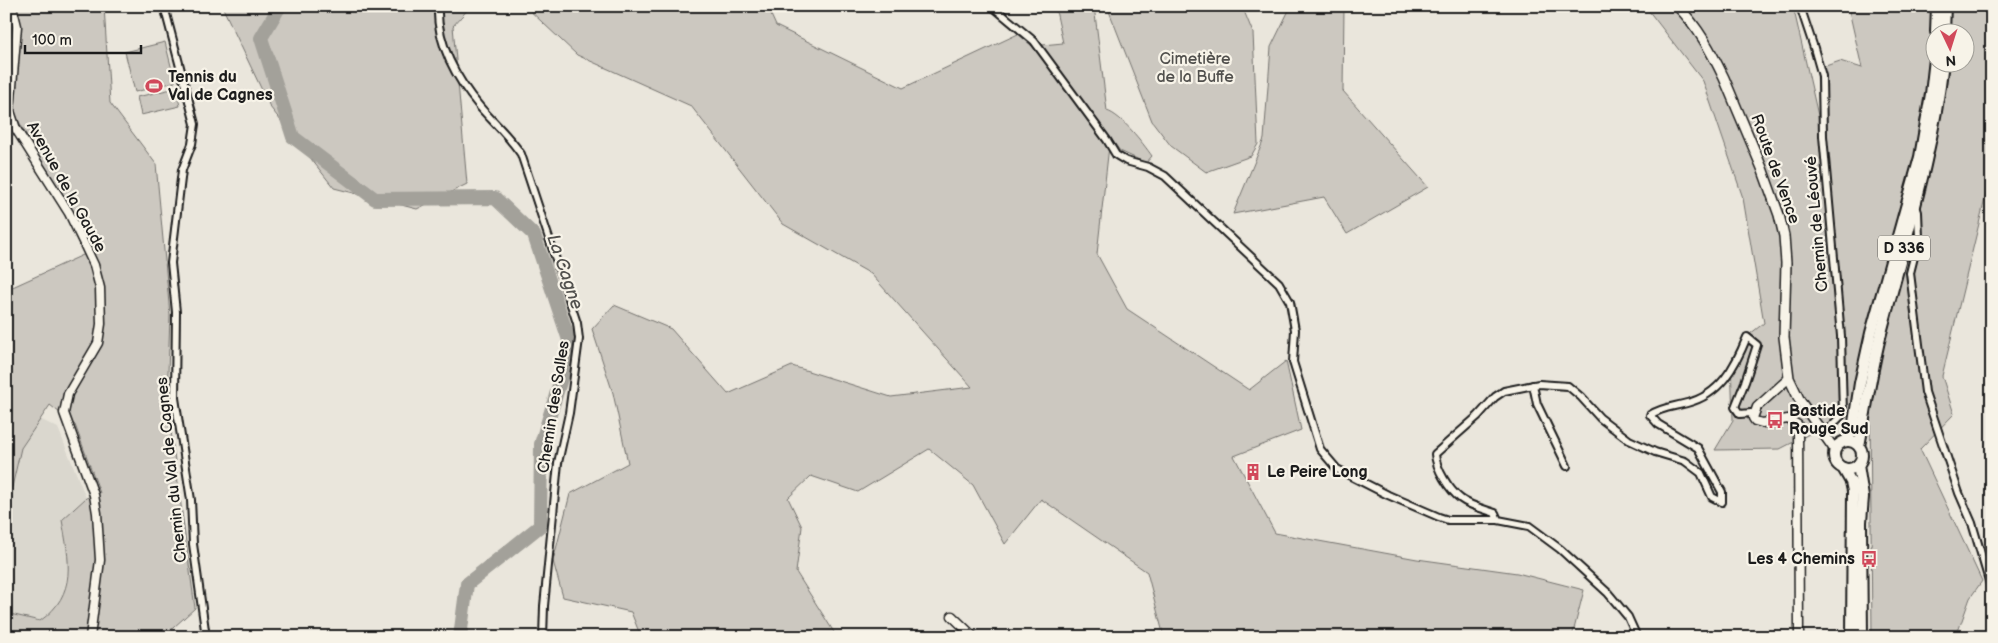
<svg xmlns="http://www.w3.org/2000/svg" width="1998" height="643" viewBox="0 0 1998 643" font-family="'Balsamiq Sans',sans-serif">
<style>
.built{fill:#dad7ce}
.green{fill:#ccc8c0;stroke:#74726e;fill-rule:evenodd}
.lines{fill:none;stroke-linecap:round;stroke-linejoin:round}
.river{stroke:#a3a19a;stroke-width:14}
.minor-casing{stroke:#1c1c1c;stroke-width:10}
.tertiary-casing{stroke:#1c1c1c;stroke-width:11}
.secondary-casing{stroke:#1c1c1c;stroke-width:12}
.primary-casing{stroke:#1c1c1c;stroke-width:14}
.minor{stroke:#f7f3e8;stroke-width:6}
.tertiary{stroke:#f7f3e8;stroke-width:8}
.secondary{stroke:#f7f3e8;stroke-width:9}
.primary{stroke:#f7f3e8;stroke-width:10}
.labels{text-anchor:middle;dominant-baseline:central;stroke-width:4.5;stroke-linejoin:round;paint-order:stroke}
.shield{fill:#f7f3e8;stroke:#5e5c59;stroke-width:1}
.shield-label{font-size:15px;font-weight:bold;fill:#1c1c1c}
.park-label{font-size:16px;fill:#51504d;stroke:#f7f3e8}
.poi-label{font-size:16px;font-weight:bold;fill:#1c1c1c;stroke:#f7f3e8;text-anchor:start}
.street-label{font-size:16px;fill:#1c1c1c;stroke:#f7f3e8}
.water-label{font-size:18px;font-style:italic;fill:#52514e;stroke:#f7f3e8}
</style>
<rect width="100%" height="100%" fill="#eae6dc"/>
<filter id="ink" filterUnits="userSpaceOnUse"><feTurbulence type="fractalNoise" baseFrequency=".02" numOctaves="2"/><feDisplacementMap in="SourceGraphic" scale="10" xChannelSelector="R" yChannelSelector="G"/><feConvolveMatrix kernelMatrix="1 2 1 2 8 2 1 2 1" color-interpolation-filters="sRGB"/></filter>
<g filter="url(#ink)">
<path class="built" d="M40,419L58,428L86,498L62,520L69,564L63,597L52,612L40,621L10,614L6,612V498L12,487L21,448Z"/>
<g class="green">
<path d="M6,6H104L110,103L156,164L170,315L167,402L195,608L163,637H6V612L10,614L40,621C78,594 69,560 62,520L86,498L100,493L75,425L50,405L21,448L12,487L6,498V290L94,250C70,204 40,162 16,116L6,117Z"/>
<path d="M222,6H471L453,26L467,184L417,209L334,188L270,107Z"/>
<path d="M525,6H767L776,26L903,88L1018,34L1032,46L1063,43L1055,6H1094L1107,111C1122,116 1142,142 1152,156L1146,163L1120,151L1110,137L1097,254L1127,309L1249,390L1286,361L1301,430L1234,456L1275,533L1417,559L1517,573L1584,590L1572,637H1164L1147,572L1041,499L1005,544L973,485L929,449L858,492L811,476L788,498L802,527L796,572L837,637H641L631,612L563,597L553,561L570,494L628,463L613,393L592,329L614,305L671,329L728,394L792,366L891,397L972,387L871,274L783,224L691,106L577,55Z"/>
<path d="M1107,6H1242L1253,33L1258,144L1251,156L1206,172L1171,146L1152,121Z"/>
<path d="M1291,6H1344L1343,91L1428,187L1347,234L1324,197L1233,214L1264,139L1271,47Z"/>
<path d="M1645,6H1793L1819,120L1817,69L1840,61L1862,68L1848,6H1992V170L1942,376L1954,414L1920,449L1982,581L1970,598L1956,637H1872L1870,403L1780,449L1715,450L1733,420L1731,361L1741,341L1764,323L1743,198L1703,81ZM1936,32H1966V62H1936Z"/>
<path d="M165,42L175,82L135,92L125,52Z"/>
<path d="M176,88L180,106L141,115L137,97Z"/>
</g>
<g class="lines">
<path class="river" d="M280,6L261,38L293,137L375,199L495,198L534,235L571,346L541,444L540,526L467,584L460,637"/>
<g class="minor-casing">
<g id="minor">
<path d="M164,6L195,124L192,144L182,170L171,263L176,312L175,398L191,500L193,544L206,637"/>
<path d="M438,6C436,43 457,80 480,107C494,123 509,136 521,154L577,323L579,339L569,413L558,463L544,606L543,637"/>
<path d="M992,6L1034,41L1107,140L1116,155L1126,161L1148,167L1165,176L1279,283L1290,302L1295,330L1293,362L1320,449L1337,469L1388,495L1439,517L1448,520H1498"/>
<path d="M1800,6L1814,48L1822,76L1823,136L1841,336L1843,414L1823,434"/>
<path d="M1916,206L1918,212L1919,237L1910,273L1925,392L1959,493L1972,523L1992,591"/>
<path d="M1533,385L1537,404L1567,466"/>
<path d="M1637,637L1628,617L1608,593L1560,549L1529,526L1498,520L1495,513C1484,509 1470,506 1461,499C1449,490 1436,469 1435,454L1478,416L1495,397L1504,391L1539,384L1568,386L1581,397L1600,418L1629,440L1655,452L1685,461L1701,473L1712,497L1722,502V492L1698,448L1658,424L1650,415C1662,407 1673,407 1687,403C1720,395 1735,367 1747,337L1757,345L1745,382L1735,407L1740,414L1751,413L1753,418"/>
</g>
</g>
<g class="tertiary-casing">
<g id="tertiary">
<path d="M12,6L17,26L10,111L16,129L69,213L86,248L94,265L100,288L101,324L98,343L68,394L64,413L94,495L97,513L100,560L90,637"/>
<path d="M1789,378L1757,407L1753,418L1755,421L1762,423L1788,419L1798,425L1799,637"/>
<path d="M952,616L974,637"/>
</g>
</g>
<g class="secondary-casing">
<path id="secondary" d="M1677,6C1698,26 1712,53 1724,78L1762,168L1779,215L1784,236L1786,263L1784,337L1789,378L1800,401L1835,450"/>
</g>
<g class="primary-casing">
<g id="primary">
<path d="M1936,32L1937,6"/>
<path d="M1944,32L1945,6"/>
<path d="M1846,441L1853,429L1860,383L1871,333L1920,157L1931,94L1936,50"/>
<circle cx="1848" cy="455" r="14"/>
<path d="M1859,446C1866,410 1871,373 1880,337C1903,246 1933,156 1943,62"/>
<path d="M1858,465L1863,497L1861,522L1862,637"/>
<path d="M1843,468L1851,482L1853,491L1852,637"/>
</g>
</g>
<use href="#minor" class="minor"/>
<use href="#tertiary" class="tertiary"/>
<use href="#secondary" class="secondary"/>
<use href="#primary" class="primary"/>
</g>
</g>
<defs>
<g id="stadium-bare" transform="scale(1.35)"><path d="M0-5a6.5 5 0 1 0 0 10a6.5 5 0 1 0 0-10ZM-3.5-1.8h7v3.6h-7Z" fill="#d1495b" stroke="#f7f3e8" stroke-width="2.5" paint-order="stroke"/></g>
<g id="bus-bare" transform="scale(1.35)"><path d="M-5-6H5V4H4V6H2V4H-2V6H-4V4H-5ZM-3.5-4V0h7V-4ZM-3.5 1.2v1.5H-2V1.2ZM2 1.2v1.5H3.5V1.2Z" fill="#d1495b" stroke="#f7f3e8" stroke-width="2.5" paint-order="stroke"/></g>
<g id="building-bare" transform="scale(1.35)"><path d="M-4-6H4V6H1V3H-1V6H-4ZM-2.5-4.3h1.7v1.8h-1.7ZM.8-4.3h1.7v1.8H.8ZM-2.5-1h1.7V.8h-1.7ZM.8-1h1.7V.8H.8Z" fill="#d1495b" stroke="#f7f3e8" stroke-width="2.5" paint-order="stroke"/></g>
</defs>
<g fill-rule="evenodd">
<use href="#stadium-bare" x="154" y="86"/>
<use href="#bus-bare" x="1775" y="420"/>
<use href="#building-bare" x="1253" y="472"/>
<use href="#bus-bare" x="1869" y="559"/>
</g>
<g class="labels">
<rect class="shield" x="1878" y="235.5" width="52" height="25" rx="4"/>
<g class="shield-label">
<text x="1904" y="248">D 336</text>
</g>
<g class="park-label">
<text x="1195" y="59">Cimetière<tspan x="1195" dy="18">de la Buffe</tspan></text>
</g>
<g class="poi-label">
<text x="168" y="77">Tennis du<tspan x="168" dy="18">Val de Cagnes</tspan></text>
<text x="1789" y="411">Bastide<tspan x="1789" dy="18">Rouge Sud</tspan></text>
<text x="1267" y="472">Le Peire Long</text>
<text x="1855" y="559" text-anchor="end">Les 4 Chemins</text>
</g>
<g class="street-label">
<text transform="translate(1775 169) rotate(70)">Route de Vence</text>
<text transform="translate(66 187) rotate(61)">Avenue de la Gaude</text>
<text transform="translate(1817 224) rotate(-95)">Chemin de Léouvé</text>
<text transform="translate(554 407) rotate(-81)">Chemin des Salles</text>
<text transform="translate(172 470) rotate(-96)">Chemin du Val de Cagnes</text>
</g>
<g class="water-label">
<text transform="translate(565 272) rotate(71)">La Cagne</text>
</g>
</g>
<rect width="1998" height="643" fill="none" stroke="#f7f3e8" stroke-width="25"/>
<rect x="12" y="12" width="1973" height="618" fill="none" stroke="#1c1c1c" stroke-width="2" filter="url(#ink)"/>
<g transform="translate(1950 48) rotate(176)"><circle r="24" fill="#f7f3e8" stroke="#9f9d96"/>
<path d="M0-4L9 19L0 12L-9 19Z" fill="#d1495b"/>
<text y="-8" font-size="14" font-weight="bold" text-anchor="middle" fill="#1c1c1c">N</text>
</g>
<path d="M25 45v8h116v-8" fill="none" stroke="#1c1c1c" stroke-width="2.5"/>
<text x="32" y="45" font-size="15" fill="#1c1c1c" stroke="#f7f3e8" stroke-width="4" paint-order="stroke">100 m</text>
</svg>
